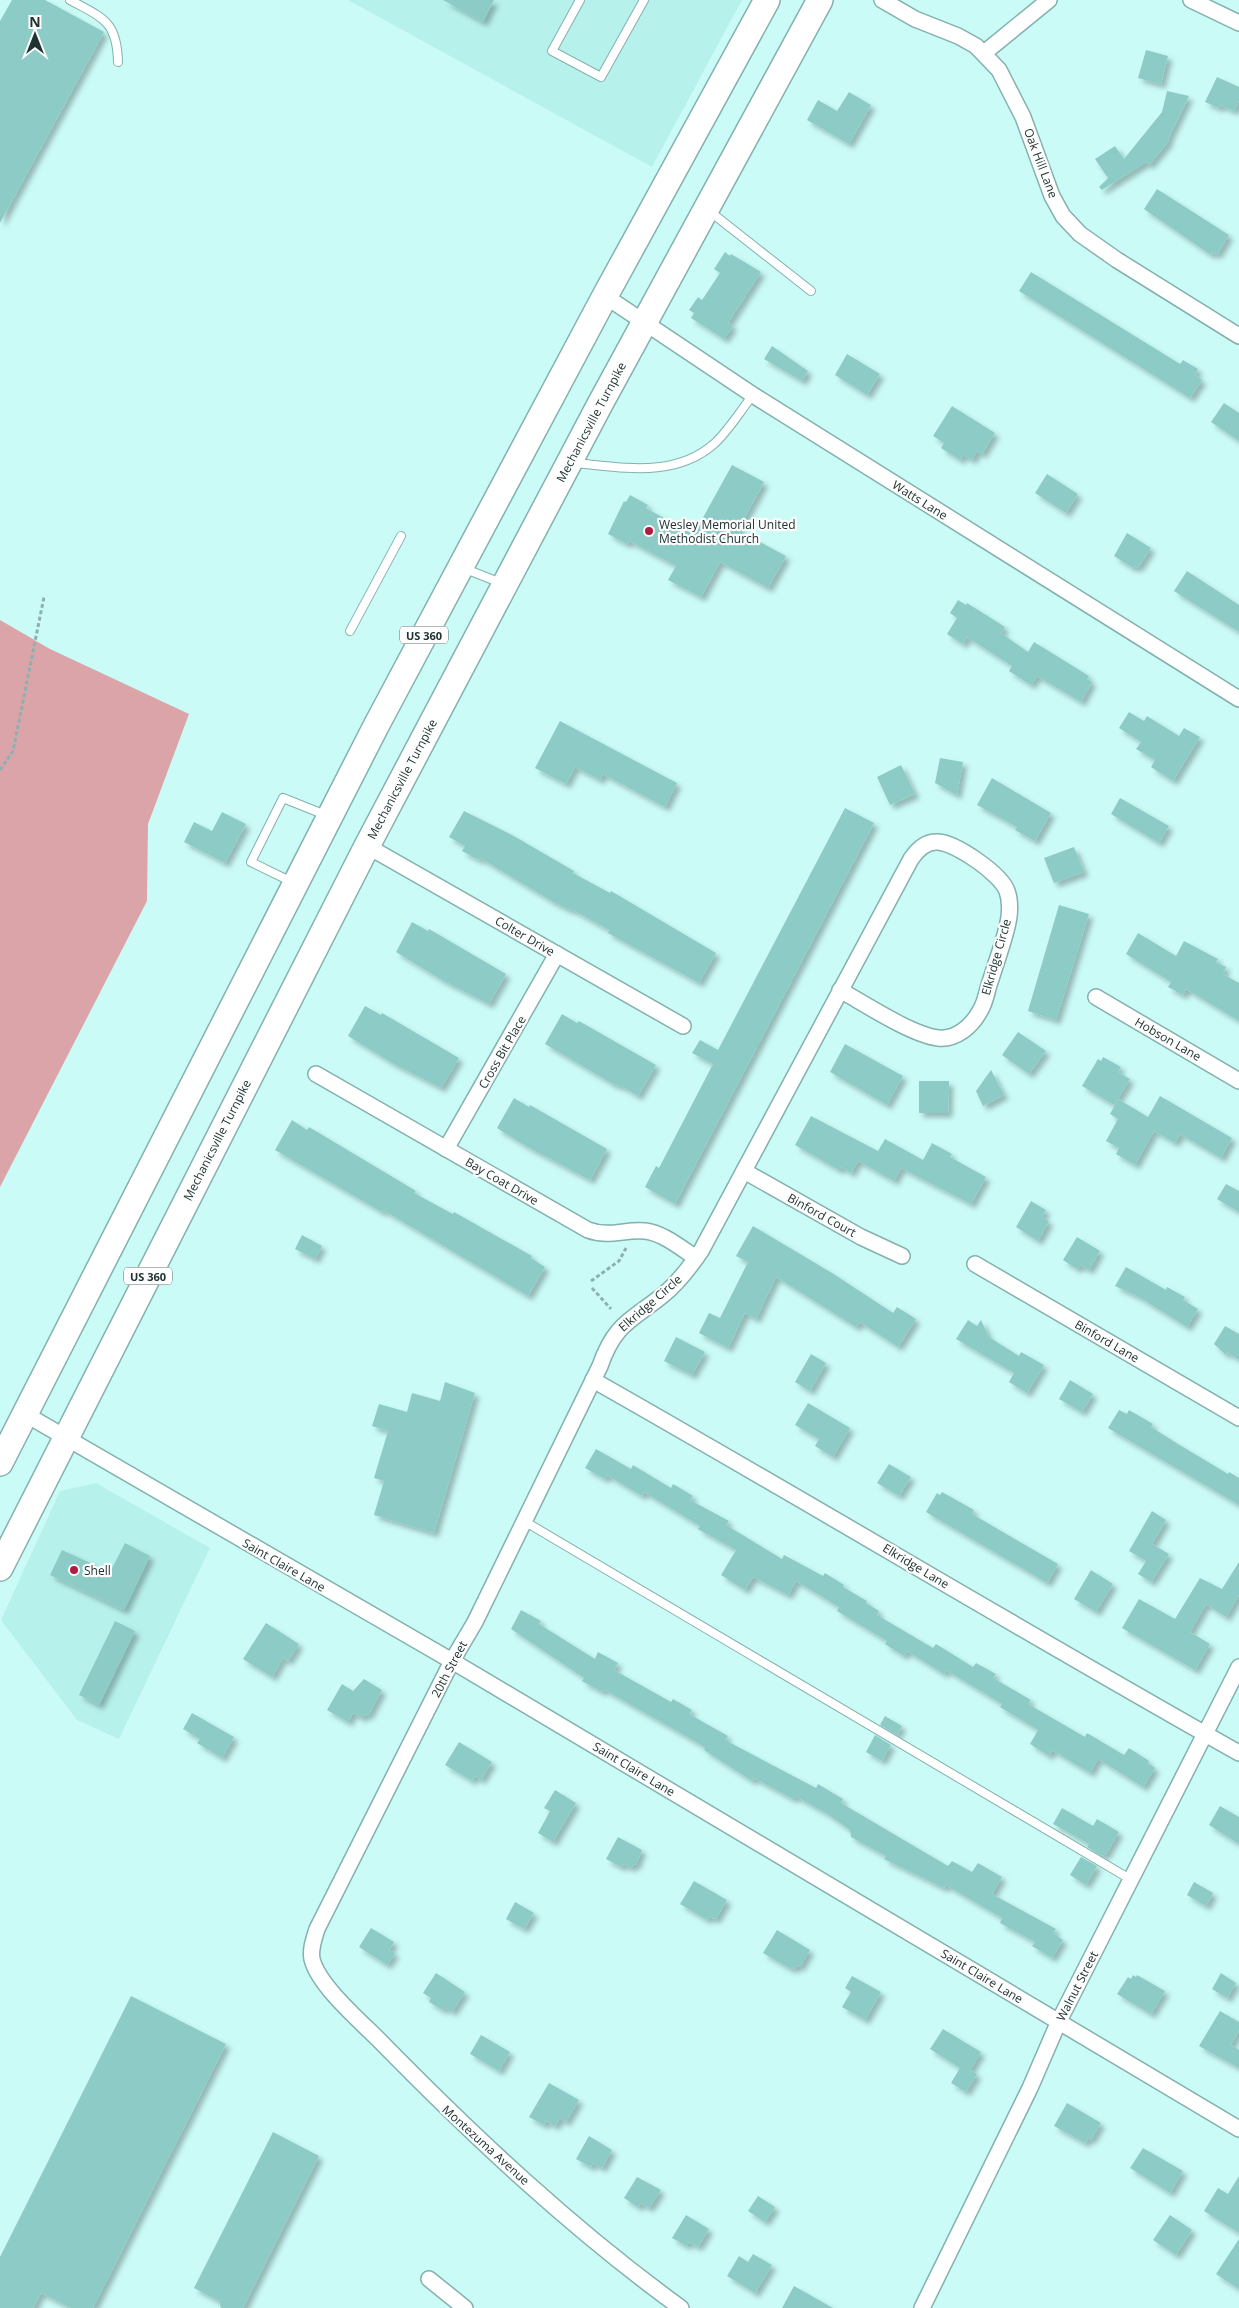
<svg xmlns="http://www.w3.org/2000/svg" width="1239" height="2308" viewBox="0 0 1239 2308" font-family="'Open Sans',sans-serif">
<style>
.built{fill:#b7f1ec}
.forest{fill:#dba4a8}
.building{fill:#8ccbc6;filter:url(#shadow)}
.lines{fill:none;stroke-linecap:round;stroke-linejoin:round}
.service-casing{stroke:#83b1ad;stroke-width:10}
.minor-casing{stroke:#83b1ad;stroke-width:18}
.trunk-casing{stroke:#83b1ad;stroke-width:28}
.path{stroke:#8cb1ae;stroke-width:3;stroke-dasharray:4 2.5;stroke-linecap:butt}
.service{stroke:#fff;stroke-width:8}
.minor{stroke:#fff;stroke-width:15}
.trunk{stroke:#fff;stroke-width:25}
.poi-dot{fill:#af1b41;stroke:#fdfdfd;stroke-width:2}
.labels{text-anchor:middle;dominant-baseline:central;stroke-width:4.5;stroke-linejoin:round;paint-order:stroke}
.shield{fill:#fdfdfd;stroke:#62706f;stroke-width:1}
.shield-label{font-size:11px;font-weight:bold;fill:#203332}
.street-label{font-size:12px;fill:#203332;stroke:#fdfdfd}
.poi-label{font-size:12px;fill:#203332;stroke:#fdfdfd;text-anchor:start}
</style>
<defs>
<filter id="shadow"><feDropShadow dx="4.5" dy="4.5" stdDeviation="2.5" flood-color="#0004"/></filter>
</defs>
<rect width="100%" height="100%" fill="#cbfbf7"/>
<g class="built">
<path d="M348,0H742L652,167Z"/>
<path d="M96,1483L210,1548L119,1739L77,1720L1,1620L60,1491Z"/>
</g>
<path class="forest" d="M0,620L50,649L189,714L148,824L147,901L0,1187Z"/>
<g class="building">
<path d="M12,0H45L104,32L0,223V21Z"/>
<path d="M443,0H494L483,22Z"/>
<path d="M1146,50L1168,56L1161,84L1138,78Z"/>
<path d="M1217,77L1239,87V101L1234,111L1220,105L1219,108L1205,102Z"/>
<path d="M1167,91L1189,96L1168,139L1169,141L1149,165L1146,162L1102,190L1099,187L1108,178L1095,159L1115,146L1124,159L1162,112Z"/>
<path d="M849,92L871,105L849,144L807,120L818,100L837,111Z"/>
<path d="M1157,189L1229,235L1217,255L1213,252L1211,255L1144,209Z"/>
<path d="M725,252L730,256L731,254L761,272L728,323L733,326L724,339L691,318L694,313L689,310L698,297L702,300L720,273L714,269Z"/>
<path d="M1031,272L1180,364L1183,360L1198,369L1195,375L1202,380L1190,398L1019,291Z"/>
<path d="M772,346L808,371L802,381L764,359Z"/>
<path d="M847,354L880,374L867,395L835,375Z"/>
<path d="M1224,403L1239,413V441L1211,422Z"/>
<path d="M952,406L995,433L982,454L977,451L972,460L963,455L960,460L941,448L944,443L933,436Z"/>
<path d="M732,465L764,482L738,530L786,556L768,588L720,562L701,597L668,580L676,566L629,541L627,544L608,534L624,501L626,502L630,495L648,505L646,508L691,533L697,521L700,523Z"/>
<path d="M1047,474L1078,494L1066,513L1035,493Z"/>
<path d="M1127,533L1151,548L1138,568L1135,566L1133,568L1114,556Z"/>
<path d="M1187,571L1239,605V632L1174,591Z"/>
<path d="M958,600L966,605L967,603L1005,627L1001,633L1028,652L1034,642L1089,676L1087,679L1092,682L1081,702L1037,676L1031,685L1009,671L1012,666L967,637L963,644L947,634L957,618L950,613Z"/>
<path d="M1129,712L1144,721L1147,716L1179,736L1184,728L1200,737L1173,781L1151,767L1155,760L1136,749L1141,742L1119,728Z"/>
<path d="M560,721L677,783L665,807L603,774L600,780L575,767L566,784L535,768Z"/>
<path d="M940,758L963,762L957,795L935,783Z"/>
<path d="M901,765L915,794L890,805L877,777Z"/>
<path d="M992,778L1051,813L1035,841L1015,830L1017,827L977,805Z"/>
<path d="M1120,798L1169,826L1159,843L1111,814Z"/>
<path d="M845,808L874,823L675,1204L645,1187L656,1166L659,1168L713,1064L692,1053L700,1040L718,1050Z"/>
<path d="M464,811L512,835L574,871L573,873L610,893L611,891L716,953L699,983L608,933L609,930L571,909L570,910L555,903L480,858L479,860L462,851L465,846L449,837Z"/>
<path d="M222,812L246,824L225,863L184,842L194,822L212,831Z"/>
<path d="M1074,847L1084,872L1054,883L1044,858Z"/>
<path d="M1059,905L1089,914L1056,1020L1028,1011Z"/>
<path d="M412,922L428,931L429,929L506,974L489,1004L442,980L396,952Z"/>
<path d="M1138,933L1176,956L1184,941L1218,959L1216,962L1226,967L1223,974L1239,983V1021L1186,989L1183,995L1168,987L1171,982L1126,954Z"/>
<path d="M365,1006L381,1015L382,1013L459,1058L441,1088L394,1064L348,1036Z"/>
<path d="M562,1014L577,1023L579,1021L656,1065L638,1096L623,1087L613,1084L545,1044Z"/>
<path d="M1018,1032L1046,1051L1029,1074L1002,1055Z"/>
<path d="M845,1044L903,1076L887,1105L830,1072Z"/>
<path d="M1103,1057L1121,1067L1118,1072L1130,1079L1114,1105L1082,1086L1098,1059L1101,1061Z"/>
<path d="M991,1070L1004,1095L983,1106L976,1091Z"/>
<path d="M919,1081H949L948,1113H919Z"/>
<path d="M1160,1096L1232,1138L1221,1158L1180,1134L1175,1143L1154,1131L1135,1165L1116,1154L1119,1148L1106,1141L1118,1119L1110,1114L1118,1099L1148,1117Z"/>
<path d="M514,1098L529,1107L530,1105L607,1149L590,1180L526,1146L497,1128Z"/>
<path d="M811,1116L878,1151L885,1139L923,1160L932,1143L952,1154L950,1157L986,1177L971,1204L901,1168L894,1181L858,1161L851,1173L841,1167L839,1170L795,1145Z"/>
<path d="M292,1120L307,1130L309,1127L386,1173L416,1191L414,1193L453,1214L454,1212L532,1256L531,1258L545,1267L528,1296L383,1210L382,1212L275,1150Z"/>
<path d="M1226,1184L1239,1191V1212L1217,1199Z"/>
<path d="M1031,1201L1046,1210L1042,1217L1049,1221L1038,1241L1016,1227Z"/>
<path d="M753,1226L832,1273L893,1313L897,1307L916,1319L898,1347L860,1322L856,1327L776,1277L756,1319L745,1313L728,1348L699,1333L709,1313L720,1318L748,1262L736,1256Z"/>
<path d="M302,1235L322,1246L315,1259L295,1249Z"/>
<path d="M1077,1237L1100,1251L1089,1270L1080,1265L1077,1269L1063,1260Z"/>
<path d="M1126,1267L1166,1290L1167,1287L1185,1297L1183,1300L1198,1309L1187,1327L1139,1297L1115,1286Z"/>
<path d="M968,1320L977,1326L981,1320L989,1337L1019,1356L1021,1352L1044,1365L1027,1393L1009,1382L1014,1373L956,1339Z"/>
<path d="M1225,1326L1239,1334V1360L1227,1352L1226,1355L1214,1344Z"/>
<path d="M676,1337L705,1352L692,1375L664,1361Z"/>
<path d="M811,1354L826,1363L810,1391L795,1382Z"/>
<path d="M1070,1380L1093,1394L1082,1412L1059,1399Z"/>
<path d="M445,1382L475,1393L434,1533L374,1515L384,1481L374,1478L388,1431L372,1426L379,1404L407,1412L412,1393L440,1401Z"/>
<path d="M808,1403L850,1428L833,1457L815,1446L819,1439L795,1425Z"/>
<path d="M1119,1410L1127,1414L1129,1410L1153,1424L1151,1427L1178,1444L1228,1474L1229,1472L1239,1478V1505L1108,1428Z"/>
<path d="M596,1449L631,1469L633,1465L671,1488L673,1484L680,1488L693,1496L690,1500L729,1521L726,1525L782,1559L784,1555L823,1576L825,1573L844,1585L843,1587L867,1601L866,1603L879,1611L877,1615L933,1648L936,1644L973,1667L976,1663L996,1674L993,1678L1031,1700L1028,1704L1054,1719L1085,1737L1087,1733L1124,1755L1129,1748L1149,1761L1148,1763L1155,1768L1143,1787L1098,1759L1090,1773L1052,1750L1049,1756L1030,1744L1038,1730L1000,1707L1002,1704L946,1670L944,1674L907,1651L904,1656L885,1644L887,1641L837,1611L839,1607L796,1581L788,1595L753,1577L745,1590L721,1575L736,1550L698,1529L700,1526L644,1492L642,1496L607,1475L605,1479L585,1468Z"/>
<path d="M889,1464L911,1477L899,1496L877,1483Z"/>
<path d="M942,1492L974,1510L972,1514L1058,1564L1047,1583L926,1512L937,1493L940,1495Z"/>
<path d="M1152,1511L1166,1520L1152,1544L1169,1554L1151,1582L1138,1574L1146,1561L1129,1551Z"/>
<path d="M125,1543L150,1556L124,1610L50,1575L62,1550L110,1572Z"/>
<path d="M1239,1562V1595L1226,1617L1206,1604L1190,1632L1210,1644L1195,1670L1122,1628L1139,1599L1175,1619L1200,1578L1222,1589Z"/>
<path d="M1091,1570L1113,1584L1096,1612L1074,1599Z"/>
<path d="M521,1610L541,1621L539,1624L595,1659L598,1652L618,1663L614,1670L671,1702L673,1699L692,1710L689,1714L728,1736L725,1740L816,1788L818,1784L843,1799L841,1803L948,1866L952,1861L972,1872L978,1863L1002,1877L992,1894L1056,1929L1053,1933L1063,1940L1052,1958L1032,1946L1035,1942L1000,1923L1002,1918L946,1885L944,1888L884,1859L886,1856L851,1837L850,1830L826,1813L795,1796L793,1799L754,1778L752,1781L704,1750L705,1748L698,1743L603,1689L602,1692L582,1681L584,1678L511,1629Z"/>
<path d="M115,1621L135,1631L99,1705L79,1695Z"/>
<path d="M266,1623L299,1644L288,1661L283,1658L272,1677L243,1659Z"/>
<path d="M364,1679L382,1690L368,1716L365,1714L362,1718L353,1713L348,1722L327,1710L342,1684L353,1691Z"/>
<path d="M192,1713L234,1737L222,1758L197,1743L200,1739L183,1729Z"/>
<path d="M885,1716L902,1726L897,1735L880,1725Z"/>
<path d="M875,1735L891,1745L882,1761L866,1752Z"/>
<path d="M459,1742L492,1762L481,1780L475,1776L472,1781L445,1765Z"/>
<path d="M555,1790L576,1803L553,1842L538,1833L550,1811L544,1808Z"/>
<path d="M1220,1806L1239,1817V1844L1209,1825Z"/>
<path d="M1062,1808L1093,1826L1097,1819L1119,1832L1106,1854L1102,1856L1087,1847L1089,1844L1053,1824Z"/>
<path d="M618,1837L642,1850L636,1865L634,1864L631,1868L623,1864L621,1867L606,1859Z"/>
<path d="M1081,1857L1097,1866L1086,1885L1070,1875Z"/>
<path d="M694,1881L727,1900L716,1919L708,1917L707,1920L680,1904Z"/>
<path d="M1194,1882L1213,1893L1206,1906L1187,1895Z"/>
<path d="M515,1902L534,1913L524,1929L506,1919Z"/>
<path d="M371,1928L394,1942L389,1950L395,1953L387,1965L359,1947Z"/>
<path d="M777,1930L810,1950L800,1967L797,1965L795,1969L792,1967L791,1969L763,1953Z"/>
<path d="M436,1973L465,1992L452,2012L445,2007L443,2010L429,2002L431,1998L423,1993Z"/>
<path d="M1221,1973L1236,1983L1227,1998L1212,1989Z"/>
<path d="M1133,1975L1136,1977L1137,1975L1165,1991L1151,2014L1117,1994L1128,1977L1131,1979Z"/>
<path d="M852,1976L881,1992L865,2020L842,2007L851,1992L845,1988Z"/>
<path d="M131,1996L226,2044L93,2308H71L41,2293L33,2308H0V2257Z"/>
<path d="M1220,2011L1239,2022V2030L1231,2045L1239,2050V2068L1199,2046Z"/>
<path d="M943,2029L981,2052L970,2070L977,2074L966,2092L951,2083L960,2068L930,2049Z"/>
<path d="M481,2035L510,2052L499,2071L470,2054Z"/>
<path d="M549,2083L579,2100L566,2122L560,2118L555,2126L546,2121L544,2125L529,2117Z"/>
<path d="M1067,2103L1101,2123L1091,2140L1088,2138L1085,2143L1054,2126Z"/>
<path d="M273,2132L319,2156L243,2308H221L219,2301L194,2288Z"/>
<path d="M589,2136L612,2150L602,2168L593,2163L591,2167L576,2159Z"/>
<path d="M1143,2148L1183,2171L1170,2193L1130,2168Z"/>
<path d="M1239,2176V2233L1204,2211L1218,2188L1228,2194Z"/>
<path d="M637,2177L661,2190L649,2208L641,2203L638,2207L624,2198Z"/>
<path d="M758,2196L775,2207L765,2222L748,2211Z"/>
<path d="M686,2215L709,2229L698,2247L689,2242L687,2246L672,2238Z"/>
<path d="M1170,2215L1192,2230L1176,2255L1153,2240Z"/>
<path d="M1239,2239V2289L1216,2274Z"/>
<path d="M753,2254L772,2265L755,2293L727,2276L739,2256L748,2262Z"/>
<path d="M794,2286L833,2308H782Z"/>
</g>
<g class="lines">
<g class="service-casing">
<g id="service">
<path d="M70,0C103,18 117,21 118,62"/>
<path d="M580,0L552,51L601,77L644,0"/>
<path d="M708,210L811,291"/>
<path d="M574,463C622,467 675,479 715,443C729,430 741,410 753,395"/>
<path d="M463,568L501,583"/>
<path d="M350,631L401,536"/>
<path d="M292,882L251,862L283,798L328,816"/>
<path d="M524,1521L1130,1879"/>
</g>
</g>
<g class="minor-casing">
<g id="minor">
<path d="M882,0L915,19L958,36L976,46L999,70L1023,117L1052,196L1063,216L1080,234L1117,260L1239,336"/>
<path d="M1191,0L1239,23"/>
<path d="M984,53L1049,0"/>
<path d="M605,296L753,395L1239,699"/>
<path d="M367,846L683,1026"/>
<path d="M1096,997L1239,1081"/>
<path d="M316,1074L588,1230C610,1238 624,1229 645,1231C663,1233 681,1248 696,1258"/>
<path d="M446,1149L557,954"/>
<path d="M744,1171L861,1237L902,1256"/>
<path d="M975,1264L1239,1418"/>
<path d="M593,1380C810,1503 1022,1631 1239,1753"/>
<path d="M25,1414L452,1661L1239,2129"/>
<path d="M429,2279L465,2308"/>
<path d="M681,2308C572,2229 473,2136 379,2040C360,2021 318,1985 312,1959C310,1949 314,1939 317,1929L452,1661L475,1622L600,1366C615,1323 631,1321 663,1295C678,1283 690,1267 701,1251L911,859C917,850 925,841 938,842C956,843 1001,874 1007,891C1010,899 1010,908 1009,917C1006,937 997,959 991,979C987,989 986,1002 980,1011C972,1026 956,1040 938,1038C912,1035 865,1004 840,990"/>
<path d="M922,2308L1030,2088L1059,2021L1239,1667"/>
</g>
</g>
<g class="trunk-casing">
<g id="trunk">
<path d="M0,1463L376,726L605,296L767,0"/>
<path d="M0,1568L367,846L599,406L820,0"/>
</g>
</g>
<g class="path">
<path d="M0,770L13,751L44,597"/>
<path d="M591,1281L619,1261L626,1248"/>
<path d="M592,1288L611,1309"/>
</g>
<use href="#service" class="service"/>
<use href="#minor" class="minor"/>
<use href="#trunk" class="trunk"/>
</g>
<g class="poi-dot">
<circle cx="649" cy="531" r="5"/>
<circle cx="74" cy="1570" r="5"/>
</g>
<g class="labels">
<g class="shield">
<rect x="400" y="626.5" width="48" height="17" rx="4"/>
<rect x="124" y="1267.5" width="48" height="17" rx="4"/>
</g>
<g class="shield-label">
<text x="424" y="635">US 360</text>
<text x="148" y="1276">US 360</text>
</g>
<g class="street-label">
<text transform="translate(1041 163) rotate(69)">Oak Hill Lane</text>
<text transform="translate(591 422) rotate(-62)">Mechanicsville Turnpike</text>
<text transform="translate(920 500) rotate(32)">Watts Lane</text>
<text transform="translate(402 779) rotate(-62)">Mechanicsville Turnpike</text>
<text transform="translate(525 936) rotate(30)">Colter Drive</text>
<text transform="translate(996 957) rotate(-74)">Elkridge Circle</text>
<text transform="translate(1168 1039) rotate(30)">Hobson Lane</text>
<text transform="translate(502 1052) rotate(-60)">Cross Bit Place</text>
<text transform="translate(217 1140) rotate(-63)">Mechanicsville Turnpike</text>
<text transform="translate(502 1181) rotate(30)">Bay Coat Drive</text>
<text transform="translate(822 1215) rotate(29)">Binford Court</text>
<text transform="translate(650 1303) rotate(-41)">Elkridge Circle</text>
<text transform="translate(1107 1341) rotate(30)">Binford Lane</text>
<text transform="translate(284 1565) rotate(30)">Saint Claire Lane</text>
<text transform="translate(916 1566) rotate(31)">Elkridge Lane</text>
<text transform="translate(449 1669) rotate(-62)">20th Street</text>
<text transform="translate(634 1769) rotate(31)">Saint Claire Lane</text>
<text transform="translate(982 1976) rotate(31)">Saint Claire Lane</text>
<text transform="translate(1077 1986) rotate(-63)">Walnut Street</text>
<text transform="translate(486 2145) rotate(42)">Montezuma Avenue</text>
</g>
<g class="poi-label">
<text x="659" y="524">Wesley Memorial United<tspan x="659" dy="14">Methodist Church</tspan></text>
<text x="84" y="1570">Shell</text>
</g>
</g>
<g transform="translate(35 35)" stroke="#fdfdfd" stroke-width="4" paint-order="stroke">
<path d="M0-4L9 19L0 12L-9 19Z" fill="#203332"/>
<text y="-8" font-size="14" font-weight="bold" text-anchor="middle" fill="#203332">N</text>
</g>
</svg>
